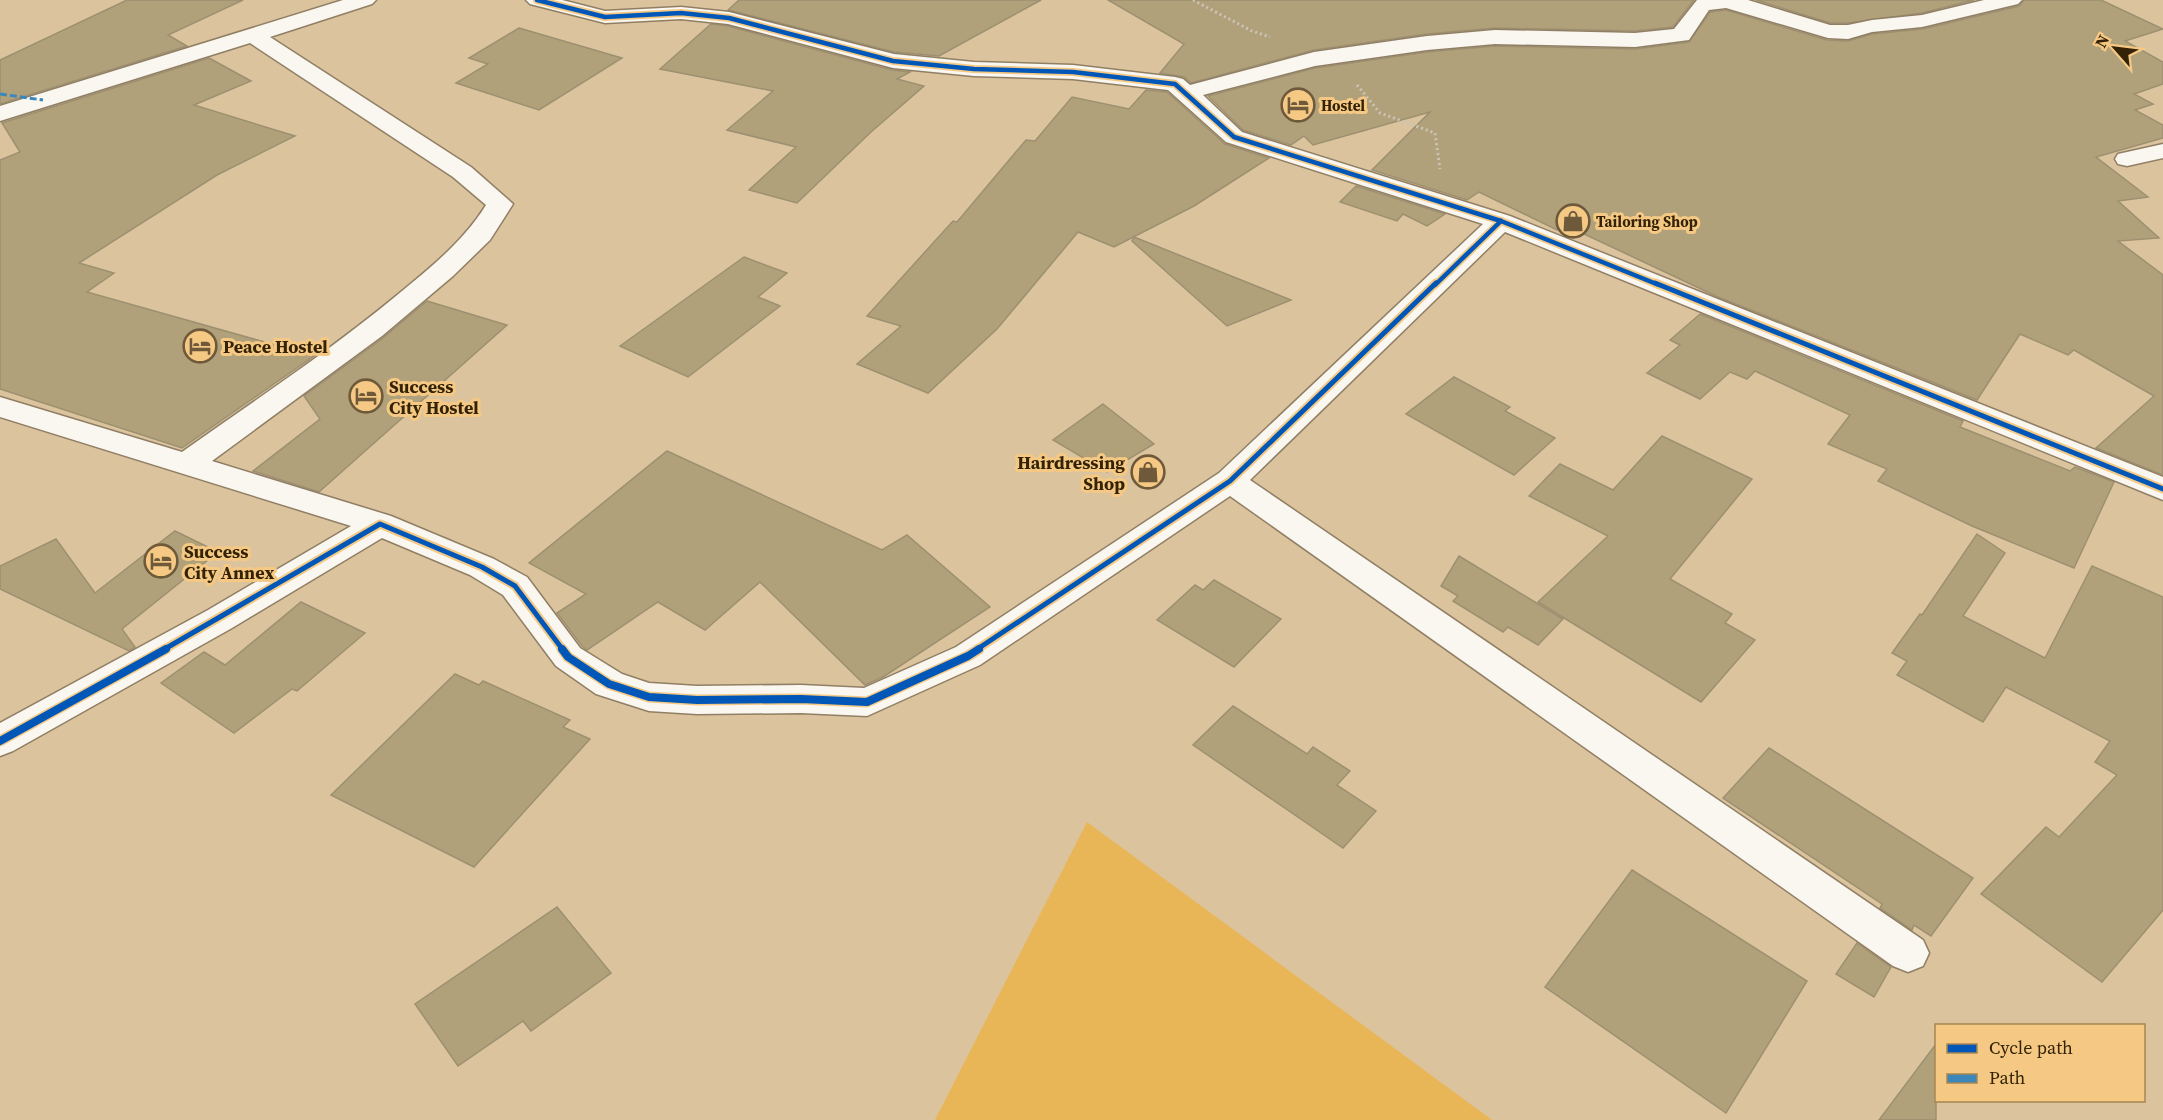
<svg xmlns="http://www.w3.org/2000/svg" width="2163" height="1120" viewBox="0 0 2163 1120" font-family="'Source Serif 4',serif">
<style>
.green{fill:#e8b657}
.building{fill:#b1a17b;stroke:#9d9070;stroke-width:1.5}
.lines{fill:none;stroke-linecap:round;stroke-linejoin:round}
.street-casing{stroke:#907f64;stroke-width:3}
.path{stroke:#cbc4b8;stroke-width:3;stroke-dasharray:2 3;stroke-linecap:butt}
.street{fill:#faf6f0;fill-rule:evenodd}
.quiet{stroke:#3c87b9;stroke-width:3;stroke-dasharray:7 3;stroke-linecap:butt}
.cycleway-far2-casing{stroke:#f5c984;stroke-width:8}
.cycleway-far1-casing{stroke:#f5c984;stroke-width:9}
.cycleway-casing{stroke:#f5c984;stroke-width:11}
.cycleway-far2{stroke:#0057b8;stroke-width:4.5}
.cycleway-far1{stroke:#0057b8;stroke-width:5}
.cycleway{stroke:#0057b8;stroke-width:8}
.labels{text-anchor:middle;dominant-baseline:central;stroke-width:6;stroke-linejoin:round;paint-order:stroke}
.far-poi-label{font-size:15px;font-weight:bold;fill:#332205;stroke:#f5c984;text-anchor:start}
.poi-label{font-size:18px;font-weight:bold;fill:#332205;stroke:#f5c984;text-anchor:start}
</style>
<rect width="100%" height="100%" fill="#dbc39e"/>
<path class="green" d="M1087,822L1492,1120H935Z"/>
<g class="building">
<path d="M127,0H243L168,35L187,46L0,104V60Z"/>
<path d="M739,0H1041L939,56L894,52L728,10Z"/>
<path d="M1108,0H1694L1673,27L1635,31L1495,28L1427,34L1314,50L1191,83L1184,77L1160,73L1184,44Z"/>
<path d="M1756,0H1974L1922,13L1848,23H1830Z"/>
<path d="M2024,0H2101L2163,29L2125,41L2163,62V84L2134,94L2153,104L2135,110L2163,125V138L2096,157L2148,197L2118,201L2159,238L2118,241L2163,275V475L2096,448L2154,396L2074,350L2068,355L2020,334L1977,400L1718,297L1565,225L1557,230L1479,192L1467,200L1372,170L1430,112L1313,145L1304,136L1291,145L1243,130L1208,96L1315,68L1427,52L1495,46L1635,49L1689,42L1710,12L1726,10L1827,40L1848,41L1872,34L1923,29L2019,6Z"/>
<path d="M711,24L728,26L892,70L910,72L897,79L924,86L871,132L797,203L749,190L796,147L727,130L773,91L660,69Z"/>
<path d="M519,28L622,58L539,110L456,83L488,64L469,58Z"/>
<path d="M209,58L251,81L194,105L295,136L217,175L79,263L114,273L87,292L314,356L182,448L0,389V160L20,152L2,123Z"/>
<path d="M1146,90L1167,92L1225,144L1269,158L1194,206L1114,247L1078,232L997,329L928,393L857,364L901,326L867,316L953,221L957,222L1026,140L1035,141L1072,97L1129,109Z"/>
<path d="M1356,186L1445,214L1427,226L1403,214L1397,221L1340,202Z"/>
<path d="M1134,237L1291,300L1227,326L1132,241Z"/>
<path d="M744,257L787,273L758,297L780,306L688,377L620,346Z"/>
<path d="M427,301L507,325L319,492L253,471L320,419L304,396L383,338Z"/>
<path d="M1700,314L1963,421L1960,427L2070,471L2075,467L2114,482L2074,568L1972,526L1878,481L1887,469L1828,444L1850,415L1755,371L1747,379L1730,372L1700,399L1647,373L1680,345L1670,340Z"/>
<path d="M1454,377L1510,407L1505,411L1555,438L1514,475L1406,414Z"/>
<path d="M1103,404L1154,444L1107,472L1053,440Z"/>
<path d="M1662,436L1752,479L1670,579L1732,614L1725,623L1755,640L1701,702L1538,602L1608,536L1529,496L1560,464L1613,490Z"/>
<path d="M667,451L882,550L907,535L990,607L883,677L865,685L760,582L705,630L658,602L587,650L582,646L557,613L586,594L529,563Z"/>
<path d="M175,531L218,552L122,629L135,647L129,651L0,589V566L56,539L95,593Z"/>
<path d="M1977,534L2005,553L1963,616L2045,658L2092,566L2163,597V910L2102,982L1981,894L2046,827L2059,837L2117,775L2095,762L2110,741L2006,687L1983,722L1897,675L1907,661L1892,653L1920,614L1922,615Z"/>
<path d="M1459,556L1563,619L1538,645L1508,627L1503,632L1453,601L1458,596L1441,586Z"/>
<path d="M1214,580L1281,619L1234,667L1157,620L1195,585L1203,590Z"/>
<path d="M301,602L365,633L297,691L292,689L234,733L161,683L204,652L225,665Z"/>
<path d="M455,674L479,685L483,681L570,720L563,727L590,739L474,867L331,795Z"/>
<path d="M1233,706L1307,754L1313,747L1350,771L1337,785L1376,811L1343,848L1193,745Z"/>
<path d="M1769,748L1973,878L1931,936L1914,925L1912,930L1880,908L1882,904L1723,798Z"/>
<path d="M1632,870L1807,981L1726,1113L1545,987Z"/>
<path d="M557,907L611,973L531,1031L523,1021L458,1066L415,1004Z"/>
<path d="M1857,943L1891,967L1874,997L1836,974Z"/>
<path d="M1936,1044V1120H1879Z"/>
</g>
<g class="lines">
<g class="street-casing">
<g id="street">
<path d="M343,0H376L372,4L270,37L471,167L513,204L490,240L453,276L382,336L212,461L391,516L494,559L527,577L580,648L622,674L649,683L697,686L801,685L864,688L956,647L1219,473L1483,224L1226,142L1168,90L1073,79L974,76L893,68L728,24L681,19L605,23L530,4L526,0H562L605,11L681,7L729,12L894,54L974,62L1073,65L1175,77L1183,79L1190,85L1314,52L1427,36L1495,30L1635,33L1674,29L1697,0H1748L1830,25H1848L1872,20L1922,15L1984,0H2022L2018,4L1922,27L1872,32L1848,39L1828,38L1726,8L1709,10L1689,40L1635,47L1495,44L1427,50L1315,66L1203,95L1242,132L1510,216L2163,477V500L1505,232L1250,480L1923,940L1929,953L1923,966L1908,972L1893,966L1230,496L980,665L867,716L801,713L697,714L649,711L596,694L556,666L503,595L470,575L382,538L232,628L13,751L0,756V723L208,610L351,526L0,417V397L182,452C254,401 328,352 396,296C430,268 463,242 486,205L453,177L250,43L0,121V106Z"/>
<path d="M2163,144V158L2127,166L2118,164L2115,159L2118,154Z"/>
</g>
</g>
<g class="path">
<path d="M1193,0L1252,31L1270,37"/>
<path d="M1357,85L1380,113L1435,133L1440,169"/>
</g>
<use href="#street" class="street"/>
<path class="quiet" d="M0,94L43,100"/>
<g class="cycleway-far2-casing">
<g id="cycleway-far2">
<path d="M537,0L605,17L681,13L729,18L893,61L974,69L1073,72L1175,84L1234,137L1501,221L1659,285"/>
<path d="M1435,285L1501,221"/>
</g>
</g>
<g class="cycleway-far1-casing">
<g id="cycleway-far1">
<path d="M1655,283L2163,489"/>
<path d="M163,650L380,524L482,567L515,586L563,650"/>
<path d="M976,650L1230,481L1436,283"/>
</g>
</g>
<g class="cycleway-casing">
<g id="cycleway">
<path d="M562,649L568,657L609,684L649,697L697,700L801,699L867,702L968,656L979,649"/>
<path d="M0,741L166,649"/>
</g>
</g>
<use href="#cycleway-far2" class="cycleway-far2"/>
<use href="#cycleway-far1" class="cycleway-far1"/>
<use href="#cycleway" class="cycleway"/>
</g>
<defs>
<g id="hotel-ring" transform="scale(1.725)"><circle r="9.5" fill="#f5c984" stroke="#6e5a3b" stroke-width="1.5"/><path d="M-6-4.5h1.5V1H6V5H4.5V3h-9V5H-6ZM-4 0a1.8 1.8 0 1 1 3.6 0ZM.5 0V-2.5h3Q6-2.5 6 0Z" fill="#6e5a3b"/></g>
<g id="shop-ring" transform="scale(1.725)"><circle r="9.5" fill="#f5c984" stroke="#6e5a3b" stroke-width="1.5"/><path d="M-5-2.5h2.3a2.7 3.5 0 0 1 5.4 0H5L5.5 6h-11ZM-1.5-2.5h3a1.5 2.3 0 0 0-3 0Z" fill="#6e5a3b"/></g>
</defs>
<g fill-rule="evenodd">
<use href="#hotel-ring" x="1298" y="105"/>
<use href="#shop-ring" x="1573" y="221"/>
<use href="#hotel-ring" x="200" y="346"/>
<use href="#hotel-ring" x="366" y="396"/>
<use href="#shop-ring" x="1148" y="472"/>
<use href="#hotel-ring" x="161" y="561"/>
</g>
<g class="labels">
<g class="far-poi-label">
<text x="1321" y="105">Hostel</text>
<text x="1596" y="221">Tailoring Shop</text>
</g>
<g class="poi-label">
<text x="223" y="346">Peace Hostel</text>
<text x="389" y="386">Success<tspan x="389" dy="21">City Hostel</tspan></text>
<text x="1125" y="462" text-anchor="end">Hairdressing<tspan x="1125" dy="21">Shop</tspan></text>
<text x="184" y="551">Success<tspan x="184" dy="21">City Annex</tspan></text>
</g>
</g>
<rect x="1935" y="1024" width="210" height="78" fill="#f5c984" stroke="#a78651" stroke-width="1.5"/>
<rect x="1947" y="1044" width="30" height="9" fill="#0057b8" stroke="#a78651" stroke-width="1.5"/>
<text x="1989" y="1054" font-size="18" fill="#332205">Cycle path</text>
<rect x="1947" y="1074" width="30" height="9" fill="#3c87b9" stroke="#a78651" stroke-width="1.5"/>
<text x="1989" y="1084" font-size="18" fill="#332205">Path</text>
<g transform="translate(2115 48) rotate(298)" stroke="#f5c984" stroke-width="4.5" paint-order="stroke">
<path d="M0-4.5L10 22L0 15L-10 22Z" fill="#332205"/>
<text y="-9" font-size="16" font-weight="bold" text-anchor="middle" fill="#332205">N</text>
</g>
</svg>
